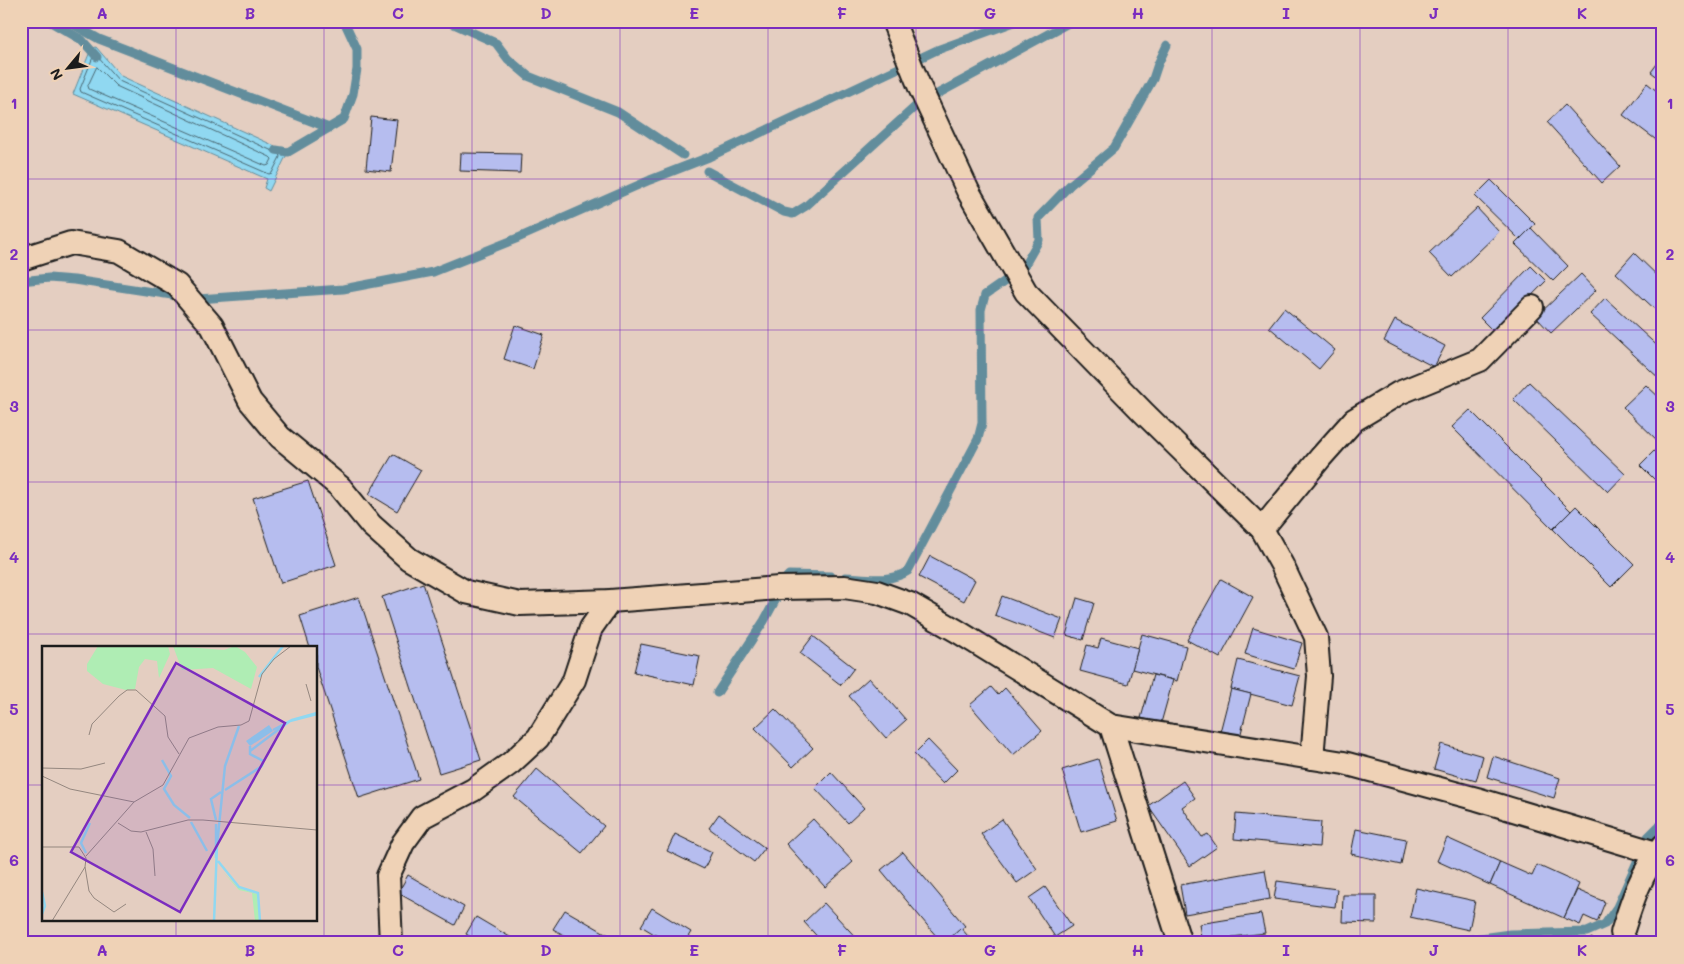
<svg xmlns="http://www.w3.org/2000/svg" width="1684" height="964" viewBox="0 0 1684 964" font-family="Mali,sans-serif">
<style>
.water{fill:#90d8f1;stroke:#628d9c}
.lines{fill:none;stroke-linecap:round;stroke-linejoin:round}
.shore{stroke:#4a6771;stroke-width:1}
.stream{stroke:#628d9c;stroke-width:9}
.building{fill:#b6bdef;stroke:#1c1c1c}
.minor-casing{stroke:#1c1c1c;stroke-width:26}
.minor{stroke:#efd2b6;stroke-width:22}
.grid{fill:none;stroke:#7b2cbf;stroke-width:1;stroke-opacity:0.55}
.inset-river{fill:none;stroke:#90d8f1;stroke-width:2.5}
.inset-road{fill:none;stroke:#94877f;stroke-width:1}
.view{fill:#7b2cbf;fill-opacity:0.15;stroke:#7b2cbf;stroke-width:2.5}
.inset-edge{fill:none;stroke:#1c1c1c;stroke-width:2.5}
.neatline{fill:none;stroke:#7b2cbf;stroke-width:2}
.grid-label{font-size:16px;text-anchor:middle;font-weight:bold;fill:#7b2cbf}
</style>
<rect width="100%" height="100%" fill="#e4cec1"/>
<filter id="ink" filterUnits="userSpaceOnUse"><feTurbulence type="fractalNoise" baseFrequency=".02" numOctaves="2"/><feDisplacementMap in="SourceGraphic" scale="10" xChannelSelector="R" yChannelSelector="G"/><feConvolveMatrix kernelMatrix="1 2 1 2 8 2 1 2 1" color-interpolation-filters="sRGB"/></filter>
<g filter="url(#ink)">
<path class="water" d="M96,47L121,76L288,152L269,191L264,188L267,179L73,94L91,49Z"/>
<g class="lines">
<g class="shore">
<path d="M96,55L119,81L279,154L280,157L272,173L269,174L81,92L80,89L93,57Z"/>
<path d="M97,67L116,86L270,157L272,159L269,165L266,166L89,89L88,86Z"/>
</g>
<g class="stream">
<path d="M49,21L82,40L97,57"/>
<path d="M67,21L99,39L329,128"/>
<path d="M447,21L496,43L508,59L528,76L618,112L683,155"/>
<path d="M276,150L288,152L344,119L353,94L357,69V49L344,21"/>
<path d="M707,171L784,212L793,214L806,206L917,105L1072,21"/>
<path d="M21,281L49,278L74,280L198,299L343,289L433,272L518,238L650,180L709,157L937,50L1017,21"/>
<path d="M845,577C866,578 890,583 908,571L978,439L982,423L981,310L985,295L1021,270L1027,261L1039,240L1038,218L1070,185L1114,148L1153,79L1158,64L1167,45"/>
<path d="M717,693L764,621L782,588L786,578L789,575L830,576"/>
<path d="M1444,943L1510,934L1587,932L1605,924L1617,907L1648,837L1658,827L1663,825"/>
</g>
</g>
<g class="building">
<path d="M1663,56V81L1651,72Z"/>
<path d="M1647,83L1663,96V145L1623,115Z"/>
<path d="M1565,105L1620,166L1602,183L1547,122Z"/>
<path d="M371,117L397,120L391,172L366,169Z"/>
<path d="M461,153L521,154L520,173L460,171Z"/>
<path d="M1491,180L1535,224L1520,240L1475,196Z"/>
<path d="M1477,208L1499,232L1452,277L1429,253Z"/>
<path d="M1531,228L1568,266L1553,281L1515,244Z"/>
<path d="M1634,253L1663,281V309L1659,313L1616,273Z"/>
<path d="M1531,266L1546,281L1495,333L1480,318Z"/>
<path d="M1581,274L1596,290L1551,333L1536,317Z"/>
<path d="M1605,298L1663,351V382L1590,314Z"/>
<path d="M1284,308L1335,350L1319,369L1269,327Z"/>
<path d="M1395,320L1445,346L1434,367L1384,341Z"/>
<path d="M515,325L544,335L533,369L504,359Z"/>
<path d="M1529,382L1625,474L1608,492L1513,399Z"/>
<path d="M1646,385L1663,401V442L1661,444L1623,407Z"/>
<path d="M1470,410L1571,511L1553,529L1452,427Z"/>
<path d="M1661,444L1663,445V481L1659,484L1640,465Z"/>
<path d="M393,454L421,470L397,511L369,494Z"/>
<path d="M308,481L336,565L281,583L253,498Z"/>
<path d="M1576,506L1634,564L1611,587L1553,529Z"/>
<path d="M930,556L975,580L964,601L919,577Z"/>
<path d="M1221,579L1253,597L1220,658L1187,640Z"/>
<path d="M423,583L481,760L439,773L382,597Z"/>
<path d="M1002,596L1062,619L1055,638L995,615Z"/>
<path d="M359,597L419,779L359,798L316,667V648H310L300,616Z"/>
<path d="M1077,598L1094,603L1083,640L1066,635Z"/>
<path d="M1253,628L1302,643L1294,669L1245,654Z"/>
<path d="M1142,634L1186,646L1177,681L1132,669Z"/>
<path d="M813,636L854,668L841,685L800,653Z"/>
<path d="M1101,638L1138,648L1128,684L1080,671L1087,645L1098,648Z"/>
<path d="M641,644L700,656L694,685L634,672Z"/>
<path d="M1238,660L1300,676L1292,705L1231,689Z"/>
<path d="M1153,675L1173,680L1161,723L1141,718Z"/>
<path d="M869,678L906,720L886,738L849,696Z"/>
<path d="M991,687L998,695L1005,688L1042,731L1013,755L970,705Z"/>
<path d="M1231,689L1251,694L1239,741L1219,736Z"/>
<path d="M775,709L813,748L793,767L755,728Z"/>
<path d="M928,740L957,770L943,784L914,754Z"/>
<path d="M1441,744L1483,756L1476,781L1434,769Z"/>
<path d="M1493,756L1560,778L1554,798L1487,777Z"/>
<path d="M1098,759L1117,821L1081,832L1062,770Z"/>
<path d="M537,769L604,826L582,853L514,797Z"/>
<path d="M831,772L864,808L848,823L815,788Z"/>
<path d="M1183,781L1195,798L1182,807L1202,837L1208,834L1217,847L1190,866L1148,806Z"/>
<path d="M719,814L765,848L754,862L709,828Z"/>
<path d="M1236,814L1321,822L1319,847L1234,839Z"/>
<path d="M813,819L853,862L825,887L786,844Z"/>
<path d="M1002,819L1037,869L1017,883L981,834Z"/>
<path d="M1356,829L1406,839L1401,865L1351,854Z"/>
<path d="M675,834L712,852L704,869L667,851Z"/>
<path d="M1447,838L1500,862L1490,885L1437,861Z"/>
<path d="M903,852L965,926L944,943H942L881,870Z"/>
<path d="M1500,862L1532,876L1537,865L1579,884L1564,918L1490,885Z"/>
<path d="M1265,870L1270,899L1185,914L1180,885Z"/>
<path d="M408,875L464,907L455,925L398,893Z"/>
<path d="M1277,881L1337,889L1335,907L1274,899Z"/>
<path d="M1045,887L1072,926L1055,937L1029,898Z"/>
<path d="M1416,888L1475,901L1469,930L1410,917Z"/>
<path d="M1577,890L1605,902L1597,922L1584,916L1580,925L1564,918Z"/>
<path d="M1343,895H1376V923L1342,922Z"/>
<path d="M824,903L861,943H823L804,922Z"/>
<path d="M652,908L691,932L684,943H669L641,926Z"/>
<path d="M565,910L614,938L611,943H578L553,929Z"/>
<path d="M1261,914L1265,933L1232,937L1233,943H1202L1199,924Z"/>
<path d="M476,917L520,943H481L466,934Z"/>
<path d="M961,928L974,943H947L946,942Z"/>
<path d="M1592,938L1595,943H1583Z"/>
</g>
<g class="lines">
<g class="minor-casing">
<g id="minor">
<path d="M893,21L920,88L968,191L1026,292L1144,413L1262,529L1282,565L1316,637L1319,676L1312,758"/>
<path d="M21,259L71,243L119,251L177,285L212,326L250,401L280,437L340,487L371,525L409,559L466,592L520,604L610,601L779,588L844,587L877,592L910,604L957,631L1111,726L1344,763L1477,799L1656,853"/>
<path d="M1262,529L1321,457L1354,420L1399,393L1480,360L1532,307"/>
<path d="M1111,726L1180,943"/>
<path d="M391,943L388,876L403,843L422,817L473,790L511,763L538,738L574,680L591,628L610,601"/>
<path d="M1626,943L1622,933C1632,901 1641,872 1663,846"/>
</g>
</g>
<use href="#minor" class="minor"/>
</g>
</g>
<path class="grid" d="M176,21V648M324,21V943M472,21V943M620,21V943M768,21V943M916,21V943M1064,21V943M1212,21V943M1360,21V943M1508,21V943M21,179H1663M21,330H1663M21,482H1663M21,634H1663M21,785H44M316,785H1663M176,920V943"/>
<g transform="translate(42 646)">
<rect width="275" height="275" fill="#e4cec1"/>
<path d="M56,0H126L128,8L117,32L115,15L103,13L97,21L93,43L84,44L61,38L45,25V18ZM131,0L182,4L193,0L203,6L215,21L209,43L171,22L140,24ZM181,226L197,242L215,248L217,275H213L210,247L197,244Z" fill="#afedb4"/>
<path d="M227,79L231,85L208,100L204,95Z" fill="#90d8f1"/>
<path class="inset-river" d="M217,31L241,0M231,84L250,74L275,67M208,105L248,75L275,68M120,114L129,130L122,143L132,159L148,172M183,144L220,120L221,115L208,108V100M174,174L169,153L179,146M149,176L165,205M174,178V212M44,207L39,197L48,177M176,215L197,241L216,247L218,275M0,246L3,260L0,268M172,275L175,200L183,120L197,80"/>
<path class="inset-road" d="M264,38L269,55M47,89L50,78L77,50L85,44H94L123,70L126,91L137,108M0,122L39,123L63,117M0,130L28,143L92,156M76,177L89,185L99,186L146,174H161L275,184M104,186L111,203L113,230M0,201H37L44,212L43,221L10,275M44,210L92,156L121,139L147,92L176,81L199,79L207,75L220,28L232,13L249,0M43,221L47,245L52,252L72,266L84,258"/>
<path class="view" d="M134,17L243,77L138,266L29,206Z"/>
<rect width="275" height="275" class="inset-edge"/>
</g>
<rect width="1684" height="964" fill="none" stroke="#efd2b6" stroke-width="55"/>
<g transform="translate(68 68) rotate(241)" stroke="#efd2b6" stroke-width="4" paint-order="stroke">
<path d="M0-4L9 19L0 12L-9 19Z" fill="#1c1c1c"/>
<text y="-8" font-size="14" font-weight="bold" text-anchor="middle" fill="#1c1c1c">N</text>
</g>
<rect x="28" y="28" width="1628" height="908" class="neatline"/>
<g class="grid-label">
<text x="102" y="19">A</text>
<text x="250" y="19">B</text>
<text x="398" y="19">C</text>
<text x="546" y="19">D</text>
<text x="694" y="19">E</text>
<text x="842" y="19">F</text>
<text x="990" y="19">G</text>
<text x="1138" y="19">H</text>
<text x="1286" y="19">I</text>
<text x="1434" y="19">J</text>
<text x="1582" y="19">K</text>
<text x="14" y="109">1</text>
<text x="1670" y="109">1</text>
<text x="14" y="260">2</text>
<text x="1670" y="260">2</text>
<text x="14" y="412">3</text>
<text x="1670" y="412">3</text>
<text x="14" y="563">4</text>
<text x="1670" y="563">4</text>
<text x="14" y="715">5</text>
<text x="1670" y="715">5</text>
<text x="14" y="866">6</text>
<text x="1670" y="866">6</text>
<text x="102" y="956">A</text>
<text x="250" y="956">B</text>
<text x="398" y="956">C</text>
<text x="546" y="956">D</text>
<text x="694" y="956">E</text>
<text x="842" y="956">F</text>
<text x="990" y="956">G</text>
<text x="1138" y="956">H</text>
<text x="1286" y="956">I</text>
<text x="1434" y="956">J</text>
<text x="1582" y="956">K</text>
</g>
</svg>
